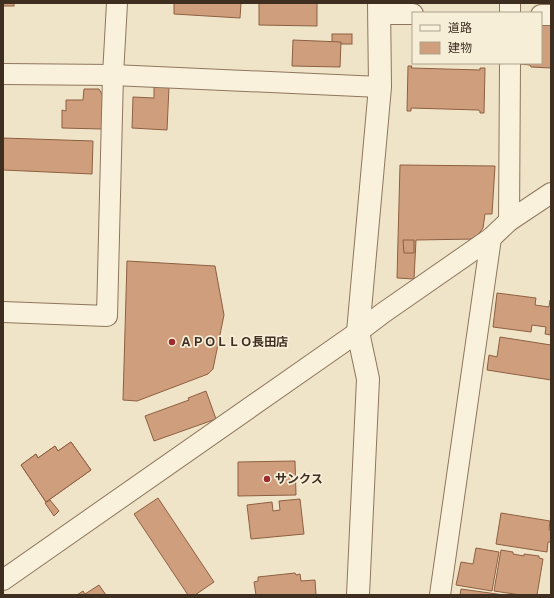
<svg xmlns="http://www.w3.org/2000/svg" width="554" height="598" viewBox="0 0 554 598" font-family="'Source Serif 4','Noto Sans JP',serif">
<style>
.building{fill:#cf9f7d;stroke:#8d5f41}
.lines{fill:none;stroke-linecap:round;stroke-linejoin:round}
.minor-casing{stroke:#8d765c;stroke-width:22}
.tertiary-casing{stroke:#8d765c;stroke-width:24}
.minor{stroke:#faf1dc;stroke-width:20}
.tertiary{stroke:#faf1dc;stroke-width:22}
.poi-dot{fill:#9e2a2b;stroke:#f7eed8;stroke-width:1.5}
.labels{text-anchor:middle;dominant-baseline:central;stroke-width:3.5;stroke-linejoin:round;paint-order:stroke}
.poi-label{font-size:12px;font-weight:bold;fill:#3d2e20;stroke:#f7eed8;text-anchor:start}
</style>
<rect width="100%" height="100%" fill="#f0e4c8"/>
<g class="building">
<rect x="3" y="3" width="11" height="3"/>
<path d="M174,3H241L240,18L174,14Z"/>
<path d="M259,3H317V26L259,25Z"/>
<path d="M541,21H551V68L531,67L530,65L520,64V63H541Z"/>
<rect x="332" y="34" width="20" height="10"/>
<path d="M293,40L341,42L340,67L292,66Z"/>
<path d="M408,66H412L411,68L480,70V68H485L484,113H480V111L478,110L411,108V111H407Z"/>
<path d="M154,86L169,87L167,130L132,128L133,97L154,98Z"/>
<path d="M84,89H99L103,96L102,129L62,128V110L66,111V100H83Z"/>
<path d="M3,138L93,141L92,174L3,170Z"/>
<path d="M400,165L495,166L492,214H485L483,228L475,239L416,240L414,279L397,278Z"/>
<path d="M403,240H414V253H404Z"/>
<path d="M127,261L215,266L224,315L213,369L208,374L137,401L123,400Z"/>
<path d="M497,293L536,298L535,305L549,307L550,300H551V335L545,334L546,327L532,325L531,332L493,327Z"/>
<path d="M500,337L551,345V380L487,370L489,355L497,357Z"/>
<path d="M206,391L216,419L154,441L145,416L189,400L188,398Z"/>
<path d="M71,442L91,470L46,502L21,465L36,454L38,458L55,446L58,451Z"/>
<path d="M71,442L91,470L46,502L21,465L36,454L38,458L55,446L58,451Z"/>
<path d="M295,461L296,495L238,496V462Z"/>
<path d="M158,498L214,582L195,595H188L134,514Z"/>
<path d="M300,499L304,534L251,539L247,505L272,502L273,511L280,510L279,501Z"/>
<path d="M50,500L59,511L54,516L45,503Z"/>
<path d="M501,513L550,521L549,530H551V542H548L547,552L496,544Z"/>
<path d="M476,548L499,552L492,591L456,585L461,562L473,564Z"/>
<path d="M501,550L513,552V554L524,556V554L539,556V558L543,559L537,595H521L494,591Z"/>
<path d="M295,573L296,575L300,574L301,581L315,580L316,595H256L254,582L258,581V577Z"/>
<path d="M99,585L106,595H77L83,591L85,594Z"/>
<path d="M461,589L504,595H460Z"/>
</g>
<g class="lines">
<g class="minor-casing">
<g id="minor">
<path d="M510,13V3"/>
<path d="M379,14H413"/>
<path d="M541,15H551"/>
<path d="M3,74L113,75L380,87"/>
<path d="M509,221L510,63"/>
<path d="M3,312L107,316L113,75L117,3"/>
<path d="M3,580L358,332L383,313L491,238L509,221L551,193"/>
<path d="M440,595L491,238"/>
</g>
</g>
<g class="tertiary-casing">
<path id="tertiary" d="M358,595L368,379L358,332L380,87L379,3"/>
</g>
<use href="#minor" class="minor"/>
<use href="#tertiary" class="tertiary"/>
</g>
<g class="poi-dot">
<circle cx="172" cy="342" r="4"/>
<circle cx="267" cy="479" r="4"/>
</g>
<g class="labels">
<g class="poi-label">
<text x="180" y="342">ＡＰＯＬＬＯ長田店</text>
<text x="275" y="479">サンクス</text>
</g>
</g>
<rect width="554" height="598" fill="none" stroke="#3d2e20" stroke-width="8"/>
<rect x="412" y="12" width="130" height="52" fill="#f7eed8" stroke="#ada18e"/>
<rect x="420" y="25" width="20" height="6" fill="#faf1dc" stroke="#ada18e"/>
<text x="448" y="32" font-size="12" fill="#3d2e20">道路</text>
<rect x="420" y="42" width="20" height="12" fill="#cf9f7d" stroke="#ada18e"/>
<text x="448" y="52" font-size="12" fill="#3d2e20">建物</text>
</svg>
